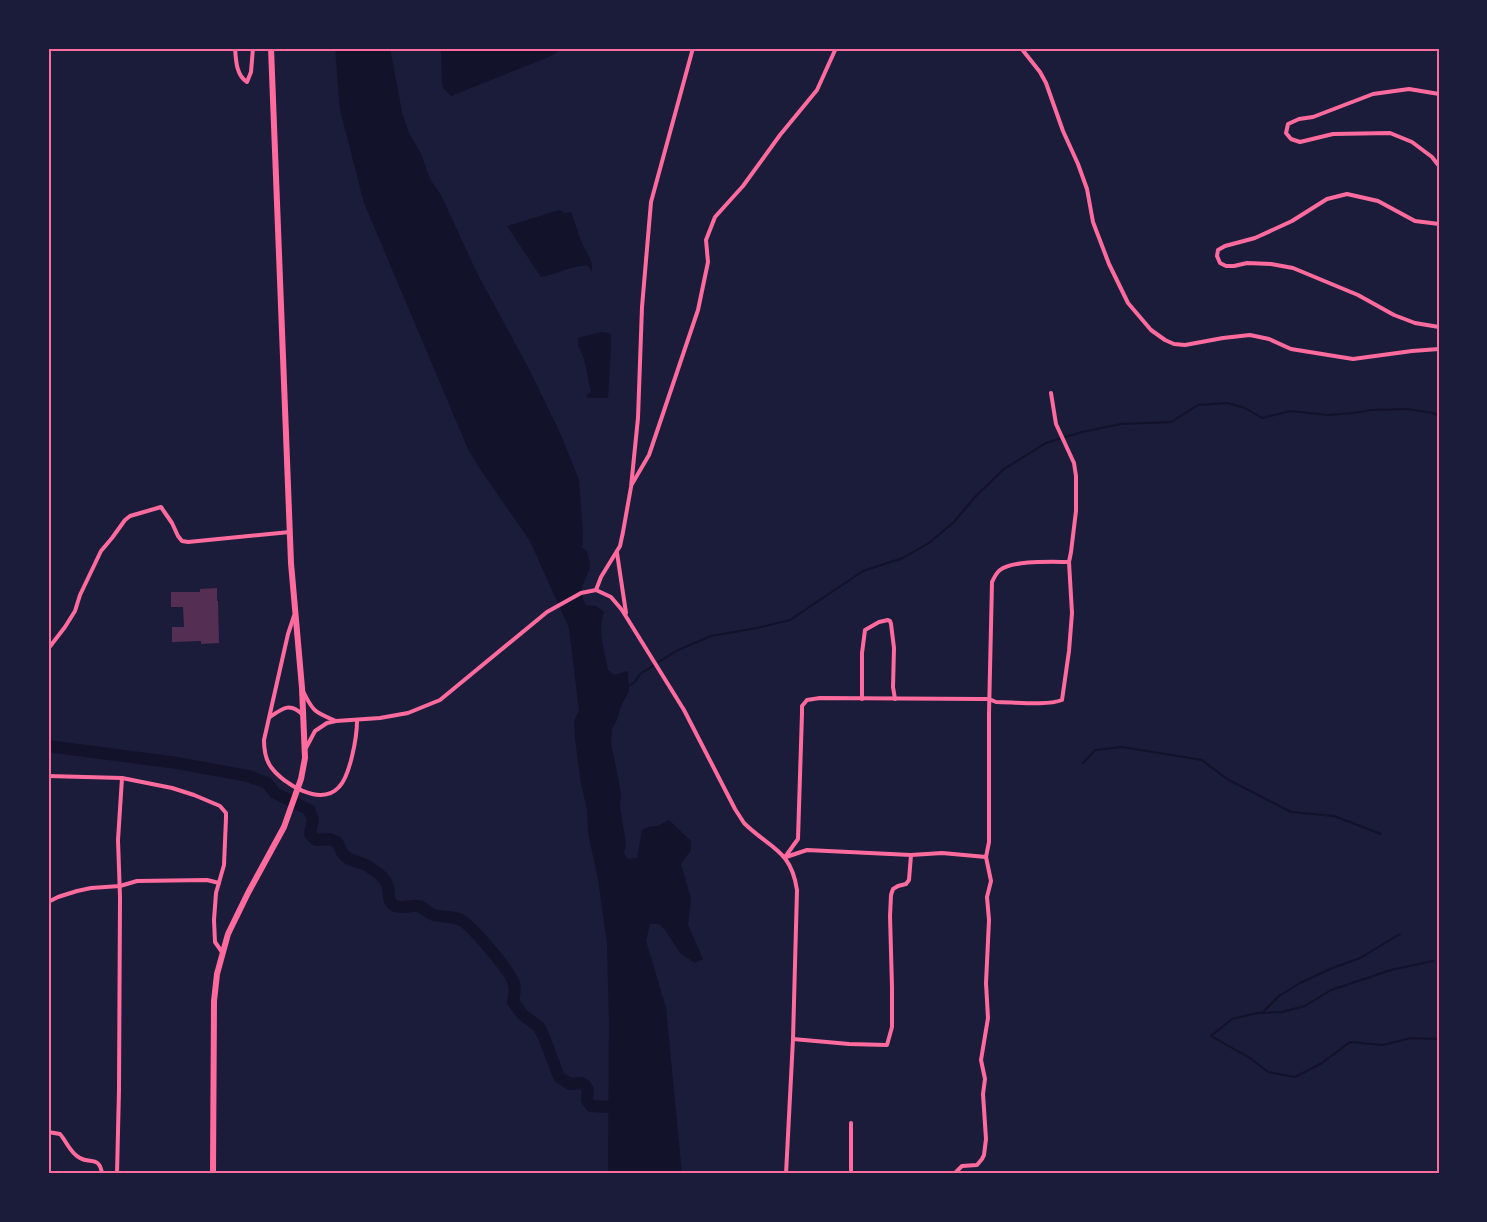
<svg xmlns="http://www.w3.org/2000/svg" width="1487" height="1222" viewBox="0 0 1487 1222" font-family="Inter,sans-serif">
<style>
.water{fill:#12122b}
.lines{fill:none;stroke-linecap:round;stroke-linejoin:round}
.stream{stroke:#12122b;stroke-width:2}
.river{stroke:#12122b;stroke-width:12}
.building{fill:#542f53}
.minor{stroke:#ff6b9d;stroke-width:4}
.primary{stroke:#ff6b9d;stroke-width:6}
.neatline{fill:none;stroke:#ff6b9d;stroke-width:2}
</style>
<rect width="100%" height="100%" fill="#1b1b3a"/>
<g class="water">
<path d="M335,48H390L402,112L409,133L421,154L430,179L441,195L477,273L529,369L561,435L579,480L583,535L582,548L587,551C588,555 590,562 590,566C588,581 575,586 586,605L596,606L604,612C597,632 605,651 608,670L614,675L628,671L629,691L621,706L617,720L612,729L611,743L621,793L620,807L626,844L624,854L628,859L637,858L642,830L648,827L658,826L669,820L691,841V850L681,864L691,899L688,925L703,959L695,963L680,953L665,930L659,924H650L646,941L666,1008L682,1174H608L609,1023L607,944L598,879L588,833L587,810L581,783L575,739L574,721L579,711L569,628L530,541L478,466L468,449L364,203L340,110Z"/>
<path d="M447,48H558L557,52L551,56L451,96L444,89L442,84L441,50Z"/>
<path d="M560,210L564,213L571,212L581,241L592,263V272L588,266C576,264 554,275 541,277L507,226Z"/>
<path d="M601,332L608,333L611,335V345L608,398H587V395L591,392L584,359L578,345V338Z"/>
</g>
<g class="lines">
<g class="stream">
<path d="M628,686L635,682L640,674L676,651L711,636L757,628L790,620L863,571L903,558L929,543L954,522L974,498L1004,469L1046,443L1082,432L1121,424L1171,422L1198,405L1227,403L1245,408L1262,418L1291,411L1327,415L1353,413L1371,410L1408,409L1433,413L1439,416"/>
<path d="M1083,763L1095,750L1122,747L1202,760L1227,779L1291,812L1334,816L1381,834"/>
<path d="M1433,961L1391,970L1331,990L1305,1006L1282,1012L1257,1013L1232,1019L1211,1036L1250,1058L1268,1072L1295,1077L1322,1063L1350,1042L1383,1045L1411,1038L1439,1039"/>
<path d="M1263,1012L1279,996L1300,983L1330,969L1360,958L1400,934"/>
</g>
<path class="river" d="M48,746L177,763L248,776L267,783L275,793L309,810L313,819L310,834L316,840L330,839L337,842C339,845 341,851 343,854C349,861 356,861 364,864C370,867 382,875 386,882C391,889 385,901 395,906C403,909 410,905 418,906C424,907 427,913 434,915C442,917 453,916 461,920C471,925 512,973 514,984C516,990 514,996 513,1002L523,1015L539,1027L544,1037L559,1077L570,1084L581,1083L585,1085L588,1090L587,1100L591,1106L623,1108"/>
</g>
<path class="building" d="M217,588V601H218L219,643L201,644V641L172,642V627H184L183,607H171V592H200V589Z"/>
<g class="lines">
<g class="minor">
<path d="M235,48C236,60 236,75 247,82L251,72L253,48"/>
<path d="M1021,48L1040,72L1046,83L1063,131L1078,164L1087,189L1093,222L1109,264L1128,303L1151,330L1165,340L1174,344L1185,345L1223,338L1250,335L1269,339L1291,349L1353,359L1412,351L1439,349"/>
<path d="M1439,94L1409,89L1373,94L1313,117L1299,119L1288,124L1286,133L1291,139L1300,142L1333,134L1390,133L1412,142L1432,157L1439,166"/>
<path d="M1439,224L1415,221L1378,201L1347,194L1327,199L1292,221L1255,238L1225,246L1218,250L1217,256L1220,263L1226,266H1234L1247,263L1271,264L1293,268L1358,295L1394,315L1415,323L1439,327"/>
<path d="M632,484L649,455L698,310L708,262L706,240L715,217L743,186L780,135L817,90L836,48"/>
<path d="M617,553L626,613"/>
<path d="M596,590L601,577L620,546L623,532L631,487L638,418L642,307L651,202L693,48"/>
<path d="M294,616L288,634L264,740C264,750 265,759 271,767C283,784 321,807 339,787C350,776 357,737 357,721"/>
<path d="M48,649L65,627L75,611L80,595L101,551L112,538L125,520L130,516L161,507L172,523L178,536L182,541L188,542L290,532"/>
<path d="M303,691C313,712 315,712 336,721"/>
<path d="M862,699V653L865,630L879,622L888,620L890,621L891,624L894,648L893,687L895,699"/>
<path d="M270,717C283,708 290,702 303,715"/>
<path d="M306,748L315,731L327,723L336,721L380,718L408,713L440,700L547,612L581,593L596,590L611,597L622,610L684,710L735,809L744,823C769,848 791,849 797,890L793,1039L786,1174"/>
<path d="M48,776L122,778L172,788L194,795L220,806L226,813V818L224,865L216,893L214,920L215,942L222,952"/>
<path d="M785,857L798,839L802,713V706L807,700L820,698L983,699H989L996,702C1013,702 1047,706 1062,700L1069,651L1072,613L1069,562L1071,552L1076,511V476L1074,463L1056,424L1051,393"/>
<path d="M786,857L807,850L911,855L942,853L986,857"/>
<path d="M48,902L58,897L77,891L91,888L120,886L137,881L207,880L219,883"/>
<path d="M793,1039L849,1044L887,1045L892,1027V987L890,916L891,895L893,889L898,886L906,884L909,880L911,855"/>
<path d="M851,1123V1174"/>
<path d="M48,1132L60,1134C67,1142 70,1153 80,1158C90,1164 100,1156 102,1174"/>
<path d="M117,1174L119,1090L120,897L118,840L122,778"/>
<path d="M954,1174L962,1166L977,1165L982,1159L984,1155L986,1139L983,1094L985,1079L981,1060L988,1018L986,983L989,920L987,897L991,881L986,857L989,842V714L992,582C994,578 996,573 1000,570C1013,560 1052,562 1069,562"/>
</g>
<path class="primary" d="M213,1174L214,1001L217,974L228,934L248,893L284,827L301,779L305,758L302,688L291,563L271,48"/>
</g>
<rect width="1487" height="1222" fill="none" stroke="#1b1b3a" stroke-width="99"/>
<rect x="50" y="50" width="1388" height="1122" class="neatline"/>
</svg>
